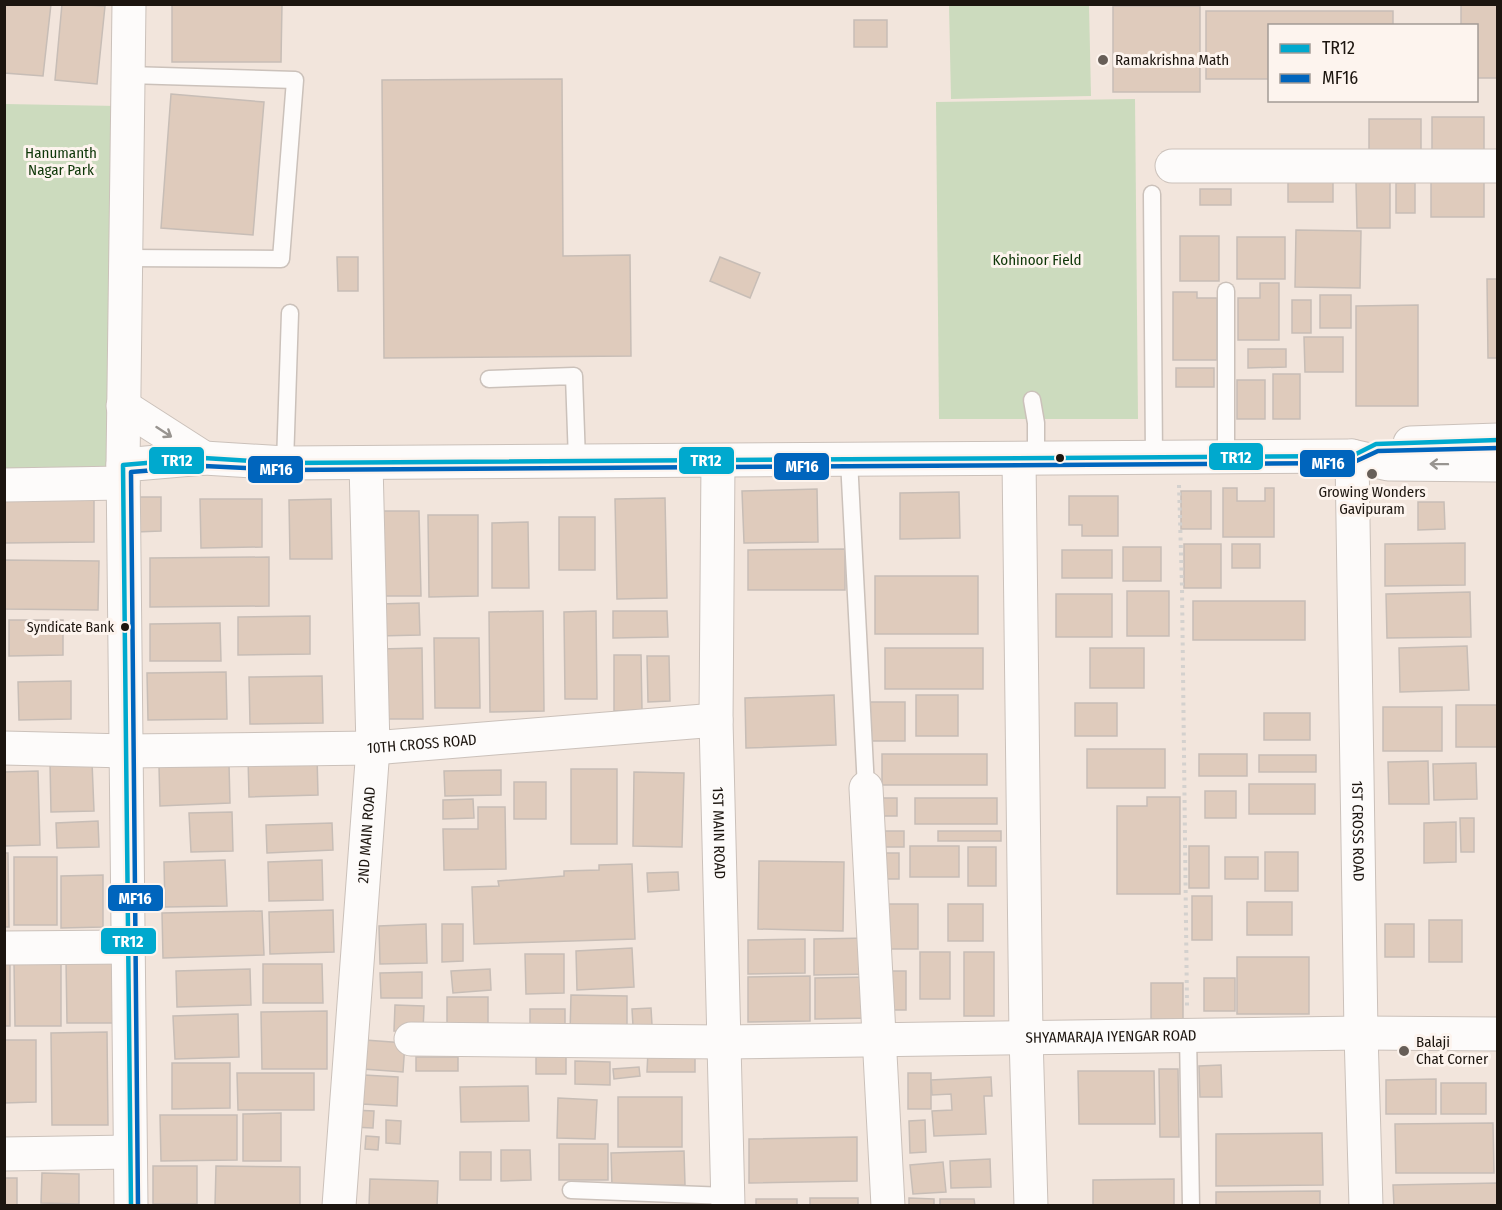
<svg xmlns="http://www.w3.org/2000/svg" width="1502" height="1210" viewBox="0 0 1502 1210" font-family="'Fira Sans Condensed',sans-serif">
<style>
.green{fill:#ccdbbe}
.building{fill:#dfcbbc;stroke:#c7bdb6;stroke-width:1.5}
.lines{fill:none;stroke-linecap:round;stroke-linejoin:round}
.service-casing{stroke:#cbc1ba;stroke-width:19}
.minor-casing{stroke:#cbc1ba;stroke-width:35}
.tertiary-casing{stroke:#cbc1ba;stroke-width:35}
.secondary-casing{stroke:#cbc1ba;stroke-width:35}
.path{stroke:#d4d1ce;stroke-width:4;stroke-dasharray:3 4.5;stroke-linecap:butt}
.service{stroke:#fdfbfa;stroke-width:16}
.minor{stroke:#fdfbfa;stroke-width:33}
.tertiary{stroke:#fdfbfa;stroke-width:33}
.secondary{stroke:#fdfbfa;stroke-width:33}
.bus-1-casing{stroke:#fdf4ee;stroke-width:9}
.bus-2-casing{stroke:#fdf4ee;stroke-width:9}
.bus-1{stroke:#00a9ce;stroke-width:4.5}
.bus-2{stroke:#0065bd;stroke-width:4.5}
.oneway{stroke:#989490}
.poi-dot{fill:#675e57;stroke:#fdf4ee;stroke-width:2}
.bus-dot{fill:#1c150f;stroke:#fdf4ee;stroke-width:2}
.labels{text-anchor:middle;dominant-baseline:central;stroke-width:6;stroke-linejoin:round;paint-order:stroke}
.bus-label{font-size:14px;fill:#1c150f;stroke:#fdf4ee;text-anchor:end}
.poi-label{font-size:15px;fill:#1c150f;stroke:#fdf4ee;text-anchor:start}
.park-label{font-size:15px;fill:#0e3708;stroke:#fdf4ee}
.street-label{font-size:15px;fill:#1c150f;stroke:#fdf4ee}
.line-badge{stroke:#fdf4ee;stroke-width:2}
.badge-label{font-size:16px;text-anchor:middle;font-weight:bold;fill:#fff}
</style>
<rect width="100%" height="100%" fill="#f2e5dc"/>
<g class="green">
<path d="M949,5H1089L1091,96L951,99Z"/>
<path d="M1135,99L1138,419H939L936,102Z"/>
<path d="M5,104L118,106L108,478H5Z"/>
</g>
<g class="building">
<path d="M4,4H51L43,76L4,73Z"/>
<path d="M62,4L105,6L97,84L55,80Z"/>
<path d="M172,4H282L281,62H172Z"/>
<path d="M1461,4H1498V78H1476V26H1461Z"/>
<rect x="1113" y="6" width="87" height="86"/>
<path d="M1206,11H1393V26H1270V79H1206Z"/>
<rect x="854" y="20" width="33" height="27"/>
<path d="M562,79L563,256L630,255L631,356L384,358L382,80Z"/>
<path d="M171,94L264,102L253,235L161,228Z"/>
<rect x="1432" y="117" width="52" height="40"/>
<rect x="1369" y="119" width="52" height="39"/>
<rect x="1288" y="177" width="45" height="25"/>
<path d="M1356,182H1390V228H1357Z"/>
<rect x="1431" y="182" width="53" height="35"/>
<rect x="1396" y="183" width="19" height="30"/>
<rect x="1200" y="189" width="31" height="16"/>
<path d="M1296,230L1361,231L1360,288L1295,287Z"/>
<rect x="1180" y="236" width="39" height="45"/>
<rect x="1237" y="237" width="48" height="42"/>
<path d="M337,257H358V291H338Z"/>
<path d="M720,257L760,273L750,298L710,281Z"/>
<path d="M1487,279H1498V358H1488Z"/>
<path d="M1260,283H1279V340H1238V298H1260Z"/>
<path d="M1173,292H1197V298H1217V360H1173Z"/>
<rect x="1320" y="295" width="31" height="33"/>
<rect x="1292" y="300" width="19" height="33"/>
<path d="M1418,305V406H1356V306Z"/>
<path d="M1304,337H1343V372H1305Z"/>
<path d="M1248,349H1286V367L1248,368Z"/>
<rect x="1176" y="368" width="38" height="19"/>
<rect x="1273" y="374" width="27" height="45"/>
<rect x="1237" y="380" width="28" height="39"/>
<path d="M1223,488H1237V501H1265V488H1274V537H1223Z"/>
<path d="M817,489L818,542L744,543L742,491Z"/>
<rect x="1181" y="491" width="30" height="38"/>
<path d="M959,492L960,538L900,539V493Z"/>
<path d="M1069,496H1118V536H1082V525H1069Z"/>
<path d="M94,497V542L4,543V498Z"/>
<path d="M136,497H161V531L136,532Z"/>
<path d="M665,498L667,598L617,599L615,499Z"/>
<path d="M200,499H262V547L201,548Z"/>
<path d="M331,499L332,559H290L289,500Z"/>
<path d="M1418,502H1444L1445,529L1418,530Z"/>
<path d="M375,511H419L421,596H376Z"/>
<path d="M428,515H478V596L429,597Z"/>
<rect x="559" y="517" width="36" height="53"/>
<path d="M528,522L529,588H492V523Z"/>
<path d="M1465,543V585L1385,586V544Z"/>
<rect x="1184" y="544" width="37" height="44"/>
<rect x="1232" y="544" width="28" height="24"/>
<rect x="1123" y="547" width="38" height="34"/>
<path d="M845,549V590H748V550Z"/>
<rect x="1062" y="550" width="50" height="28"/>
<path d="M269,557V606L150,607V558Z"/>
<path d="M4,560L99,561L98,610L4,609Z"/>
<rect x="875" y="576" width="103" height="58"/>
<rect x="1127" y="591" width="42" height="45"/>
<path d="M1470,592L1471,637L1387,638L1386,594Z"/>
<rect x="1056" y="594" width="56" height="43"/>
<rect x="1193" y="601" width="112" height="39"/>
<path d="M419,603L420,635L378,636V604Z"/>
<path d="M543,611L544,711L490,712L489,612Z"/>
<path d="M596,611L597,699H565L564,612Z"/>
<path d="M613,611H667L668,637L613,638Z"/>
<path d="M310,616V654L238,655V617Z"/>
<path d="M9,620H63V655L9,656Z"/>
<path d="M220,623L221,661H150V624Z"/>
<path d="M434,638H479L480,708H435Z"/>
<path d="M1467,646L1469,690L1400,692L1399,648Z"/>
<path d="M422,648L423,719H381L380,649Z"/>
<rect x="885" y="648" width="98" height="41"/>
<rect x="1090" y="648" width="54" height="40"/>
<path d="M614,655H641L642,710L614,711Z"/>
<path d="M647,656H669L670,701L648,702Z"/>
<path d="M226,672L227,719L148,720L147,673Z"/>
<path d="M322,676L323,723L250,724L249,677Z"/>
<path d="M71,681V719L19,720L18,682Z"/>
<path d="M834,695L836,745L746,748L745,698Z"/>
<rect x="916" y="695" width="42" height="41"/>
<rect x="869" y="702" width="36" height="39"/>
<rect x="1075" y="703" width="42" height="33"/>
<rect x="1456" y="705" width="41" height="42"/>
<rect x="1383" y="707" width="59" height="44"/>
<rect x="1264" y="713" width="46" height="27"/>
<rect x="1087" y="749" width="78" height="39"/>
<rect x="882" y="754" width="105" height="31"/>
<rect x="1199" y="754" width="48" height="22"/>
<path d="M317,755L318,795L249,797L248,757Z"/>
<rect x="1259" y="755" width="57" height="17"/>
<path d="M1428,761L1429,804H1389L1388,762Z"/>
<path d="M92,762L94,811L51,812L50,763Z"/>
<path d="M1476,763L1477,799L1434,800L1433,764Z"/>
<path d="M229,764L230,803L160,806L159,766Z"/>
<rect x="571" y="769" width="46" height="75"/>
<path d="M501,770V795L445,796L444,771Z"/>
<path d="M38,771L40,845L4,846V772Z"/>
<path d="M634,772L684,773L682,847L633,846Z"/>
<rect x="514" y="782" width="32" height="37"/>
<rect x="1249" y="784" width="66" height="30"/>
<rect x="1205" y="791" width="31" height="27"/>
<path d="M1147,797H1180V894H1117V806H1147Z"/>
<rect x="868" y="798" width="29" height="18"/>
<rect x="915" y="798" width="82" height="26"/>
<path d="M473,799L474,818L443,819V800Z"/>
<path d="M478,807H505L506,869L444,870L443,829H478Z"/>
<path d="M232,812L233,851L191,852L189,813Z"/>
<path d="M1460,818H1474V852H1461Z"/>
<path d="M98,821L99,847L57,848L56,823Z"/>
<path d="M1456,822V862L1424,863V823Z"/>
<path d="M332,823L333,850L267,853L266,825Z"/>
<rect x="872" y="831" width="32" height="16"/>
<rect x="938" y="831" width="63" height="10"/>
<rect x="910" y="846" width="49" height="31"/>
<rect x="1189" y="846" width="20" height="42"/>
<rect x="968" y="847" width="28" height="39"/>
<rect x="1265" y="852" width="33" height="39"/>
<path d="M4,853H8L9,927H4Z"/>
<rect x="873" y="853" width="26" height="26"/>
<rect x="14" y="857" width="43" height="68"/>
<rect x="1225" y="857" width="33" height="22"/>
<path d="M225,860L227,906L165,907L164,862Z"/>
<path d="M322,860L323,900L269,901L268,862Z"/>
<path d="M759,861L844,862L843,931L758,929Z"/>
<path d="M632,864L635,939L474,944L472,887L499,886L498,881L564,876V871L599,870V865Z"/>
<path d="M678,872L679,890L648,892L647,873Z"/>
<path d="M103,875V927L61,928V876Z"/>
<rect x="1192" y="896" width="20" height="44"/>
<rect x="1247" y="902" width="45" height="33"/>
<rect x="881" y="904" width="37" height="45"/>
<rect x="948" y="904" width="35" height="37"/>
<path d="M333,910L334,952L270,954L269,912Z"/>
<path d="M262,911L264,955L163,958L162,913Z"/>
<rect x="1429" y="920" width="33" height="42"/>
<path d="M426,924L427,963L380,964L379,926Z"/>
<path d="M442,924H463V961L442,962Z"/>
<rect x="1385" y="924" width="29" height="33"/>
<path d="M869,938L870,974L814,975V939Z"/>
<path d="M805,939V973L748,974V940Z"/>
<path d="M632,948L634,987L577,990L576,951Z"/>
<rect x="920" y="952" width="30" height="47"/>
<rect x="964" y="952" width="30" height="64"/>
<path d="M525,954H564V993L526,994Z"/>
<rect x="1237" y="957" width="72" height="57"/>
<path d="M66,960H113V1023H67Z"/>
<rect x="4" y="961" width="6" height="65"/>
<path d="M14,962H61V1026H15Z"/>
<path d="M263,964H322L323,1003H263Z"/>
<path d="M250,969L251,1005L177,1007L176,971Z"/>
<path d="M490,969L491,990L453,993L451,971Z"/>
<rect x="888" y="971" width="18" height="39"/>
<path d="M422,972V998H381L380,973Z"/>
<path d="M810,976V1021L748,1022V977Z"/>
<path d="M871,977L872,1018L815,1019V978Z"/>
<rect x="1204" y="978" width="31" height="33"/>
<rect x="1151" y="983" width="32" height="36"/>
<path d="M571,995L627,996V1034L570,1033Z"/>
<path d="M447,997H488V1029L447,1030Z"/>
<path d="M395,1005L424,1006L423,1032L394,1031Z"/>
<path d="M651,1008L652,1025L633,1026L632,1009Z"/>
<rect x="530" y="1009" width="35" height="31"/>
<path d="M327,1011V1069H262L261,1012Z"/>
<path d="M238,1014L239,1057L175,1059L173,1016Z"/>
<path d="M107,1032L108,1125H52L51,1033Z"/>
<path d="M4,1040H36V1102L4,1103Z"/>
<path d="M365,1040L405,1043L403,1072L363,1069Z"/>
<path d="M648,1051L695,1052V1072H647Z"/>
<rect x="416" y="1057" width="42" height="14"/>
<rect x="536" y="1057" width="30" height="17"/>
<path d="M575,1061L610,1062V1085L575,1084Z"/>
<path d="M172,1063H230V1108L172,1109Z"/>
<path d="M1221,1065L1222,1097H1200L1199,1066Z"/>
<path d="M639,1067L640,1076L614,1079L613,1069Z"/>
<path d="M1159,1069H1178L1179,1137H1160Z"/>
<path d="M1078,1071H1154L1155,1124H1079Z"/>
<path d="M237,1073H314V1110H238Z"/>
<rect x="908" y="1073" width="23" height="36"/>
<path d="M364,1075L398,1077L397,1106L362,1104Z"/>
<path d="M991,1077L992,1096H984L986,1134L934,1136L932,1111L952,1110L951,1094L932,1095L931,1080Z"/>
<path d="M1436,1079V1114H1386V1080Z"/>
<rect x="1441" y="1083" width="45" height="31"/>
<path d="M528,1086L529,1121L461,1122L460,1087Z"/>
<rect x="618" y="1097" width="64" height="50"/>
<path d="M558,1098L597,1100L595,1139L557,1138Z"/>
<path d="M352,1110L374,1111L373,1128L352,1127Z"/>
<path d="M281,1113V1161H243V1114Z"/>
<path d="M160,1115H237V1160L161,1161Z"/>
<path d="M386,1120L401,1121L400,1144L386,1143Z"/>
<path d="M925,1120L926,1152L910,1153L909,1121Z"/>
<path d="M1493,1123L1494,1173H1396L1395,1124Z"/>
<path d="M1322,1133L1323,1185L1216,1186V1134Z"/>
<path d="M366,1136L379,1137L378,1150L365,1149Z"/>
<path d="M857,1137V1181L749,1183V1139Z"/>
<rect x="559" y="1144" width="49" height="36"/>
<path d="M501,1150H530L531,1180L501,1181Z"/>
<path d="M684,1151L685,1185L612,1186L611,1153Z"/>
<rect x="460" y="1152" width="31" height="28"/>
<path d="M990,1159L991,1187L951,1188L950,1161Z"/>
<path d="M943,1162L946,1192L913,1194L910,1165Z"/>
<rect x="153" y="1166" width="44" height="38"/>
<path d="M216,1166L300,1167V1206H215Z"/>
<path d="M42,1173L79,1174V1204L41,1203Z"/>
<rect x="4" y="1178" width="13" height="28"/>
<path d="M370,1179L438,1181L437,1206H369Z"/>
<path d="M1174,1179V1206H1093V1180Z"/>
<path d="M1498,1183V1206H1394L1393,1185Z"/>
<path d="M1320,1191V1206H1216V1192Z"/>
<rect x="810" y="1198" width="48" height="8"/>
<path d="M909,1198L934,1199V1206H909Z"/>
<rect x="756" y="1199" width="41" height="7"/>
<path d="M940,1199H974L975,1206H940Z"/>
</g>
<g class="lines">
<g class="service-casing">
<g id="service">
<path d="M1152,194L1154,458"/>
<path d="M125,258L281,259L295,80L128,75"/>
<path d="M489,379L574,376L577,461"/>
<path d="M1032,400L1036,423V458"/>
<path d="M1226,457V291"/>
<path d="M849,460L866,788"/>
<path d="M285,463L290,313"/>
<path d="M1188,1035L1191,1206"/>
<path d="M571,1190L727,1196"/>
</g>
</g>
<g class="minor-casing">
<g id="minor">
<path d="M1172,166H1498"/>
<path id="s1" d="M1352,456L1361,1033L1366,1206"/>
<path d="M1019,459L1026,1037L1031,1206"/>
<path id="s2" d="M718,461L716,720L728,1206"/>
<path d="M4,485L123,483"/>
<path id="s3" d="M4,748L127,751L373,748L716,720"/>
<path d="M866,788L888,1206"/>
<path d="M4,948L129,947"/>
<path id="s4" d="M411,1039L724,1042L1361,1033L1498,1034"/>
<path d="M4,1154L130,1152"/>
<path id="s5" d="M339,1206L373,748L366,463"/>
</g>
</g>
<g class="tertiary-casing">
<path id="tertiary" d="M123,465L129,4"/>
</g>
<g class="secondary-casing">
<g id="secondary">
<path d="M123,406L204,458"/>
<path d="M1410,443L1498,440"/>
<path d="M131,1206L123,465L204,458L285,463L1352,456L1388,464L1498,465"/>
</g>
</g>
<path class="path" d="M1179,485L1182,587L1187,1006"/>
<use href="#service" class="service"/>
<use href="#minor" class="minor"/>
<use href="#tertiary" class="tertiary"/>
<use href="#secondary" class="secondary"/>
<g class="bus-1-casing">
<path id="bus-1" d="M131,1206L123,465L204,458L285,463L1352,456L1376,444L1498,440"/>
</g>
<g class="bus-2-casing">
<path id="bus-2" d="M138,1206L131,472L204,466L285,470L1352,463L1378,451L1498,448"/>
</g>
<use href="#bus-1" class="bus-1"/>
<use href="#bus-2" class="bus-2"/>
</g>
<defs><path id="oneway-shaft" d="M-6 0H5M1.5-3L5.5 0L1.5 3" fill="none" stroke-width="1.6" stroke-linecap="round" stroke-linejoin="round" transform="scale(1.5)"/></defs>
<g class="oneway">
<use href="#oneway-shaft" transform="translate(164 432) rotate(33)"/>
<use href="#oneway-shaft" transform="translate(1439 464) rotate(-179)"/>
</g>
<g class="poi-dot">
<circle cx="1103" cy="60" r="6"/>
<circle cx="1372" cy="474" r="6"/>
<circle cx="1404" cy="1051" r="6"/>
</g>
<g class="bus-dot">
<circle cx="1060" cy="458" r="5"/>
<circle cx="125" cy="627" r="5"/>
</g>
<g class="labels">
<g class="bus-label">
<text x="114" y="627">Syndicate Bank</text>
</g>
<g class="poi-label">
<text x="1115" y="60">Ramakrishna Math</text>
<text x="1372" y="492" text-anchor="middle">Growing Wonders<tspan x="1372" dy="17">Gavipuram</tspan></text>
<text x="1416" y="1042">Balaji<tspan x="1416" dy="17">Chat Corner</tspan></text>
</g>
<g class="park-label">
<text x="61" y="153">Hanumanth<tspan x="61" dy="17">Nagar Park</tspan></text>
<text x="1037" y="260">Kohinoor Field</text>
</g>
<g class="street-label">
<text stroke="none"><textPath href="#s3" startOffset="418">10TH CROSS ROAD</textPath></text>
<text stroke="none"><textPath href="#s1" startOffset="375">1ST CROSS ROAD</textPath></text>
<text stroke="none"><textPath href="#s2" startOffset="372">1ST MAIN ROAD</textPath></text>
<text stroke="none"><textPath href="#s5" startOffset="372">2ND MAIN ROAD</textPath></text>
<text stroke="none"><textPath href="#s4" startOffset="700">SHYAMARAJA IYENGAR ROAD</textPath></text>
</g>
</g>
<g class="line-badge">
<rect x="1208" y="442" width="56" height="29" rx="6" fill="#00a9ce"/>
<rect x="678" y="446" width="57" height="29" rx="6" fill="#00a9ce"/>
<rect x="148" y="446" width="57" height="29" rx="6" fill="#00a9ce"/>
<rect x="1299" y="449" width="57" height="29" rx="6" fill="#0065bd"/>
<rect x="773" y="452" width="57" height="29" rx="6" fill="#0065bd"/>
<rect x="247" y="455" width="57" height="29" rx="6" fill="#0065bd"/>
<rect x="107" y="884" width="57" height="28" rx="6" fill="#0065bd"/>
<rect x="100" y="927" width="57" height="28" rx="6" fill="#00a9ce"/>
</g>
<g class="badge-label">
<text x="1236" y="463">TR12</text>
<text x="706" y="466">TR12</text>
<text x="177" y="466">TR12</text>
<text x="1328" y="469">MF16</text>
<text x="802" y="472">MF16</text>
<text x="276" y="475">MF16</text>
<text x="135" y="904">MF16</text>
<text x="128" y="947">TR12</text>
</g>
<rect width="1502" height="1210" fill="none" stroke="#1c150f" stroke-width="12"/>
<rect x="1268" y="24" width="210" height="78" fill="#fdf4ee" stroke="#a39b95" stroke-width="1.5"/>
<rect x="1280" y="44" width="30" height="9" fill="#00a9ce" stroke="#a39b95" stroke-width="1.5"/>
<text x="1322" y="54" font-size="18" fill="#1c150f">TR12</text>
<rect x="1280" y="74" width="30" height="9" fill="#0065bd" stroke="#a39b95" stroke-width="1.5"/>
<text x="1322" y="84" font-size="18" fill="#1c150f">MF16</text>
</svg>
